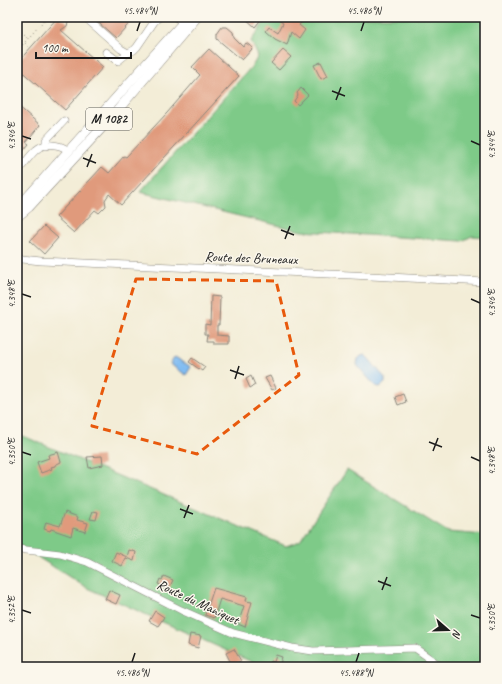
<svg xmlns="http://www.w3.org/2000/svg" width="502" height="684" viewBox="0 0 502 684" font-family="Caveat,sans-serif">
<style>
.green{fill:#7eca88;stroke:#4d7352}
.water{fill:#80bcf2;stroke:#4e6c87}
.building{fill:#e09a7c}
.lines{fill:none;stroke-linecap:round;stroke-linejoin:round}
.minor-casing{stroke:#88847a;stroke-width:8}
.major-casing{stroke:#88847a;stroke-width:10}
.path{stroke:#88847a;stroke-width:1;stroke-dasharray:1 3;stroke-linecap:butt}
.minor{stroke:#fff;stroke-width:7}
.major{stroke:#fff;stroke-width:9}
.marked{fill:none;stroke:#e8590c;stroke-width:3;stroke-dasharray:8 5;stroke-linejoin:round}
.ticks{fill:none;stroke:#1c1c1c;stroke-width:1.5}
.labels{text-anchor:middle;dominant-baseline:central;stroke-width:3;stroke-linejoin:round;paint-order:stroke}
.shield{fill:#fbf7ec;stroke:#5f5e5a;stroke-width:1}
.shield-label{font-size:13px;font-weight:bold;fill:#1c1c1c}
.street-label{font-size:14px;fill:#1c1c1c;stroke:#fbf7ec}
.neatline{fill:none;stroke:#1c1c1c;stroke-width:1.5}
.ticks-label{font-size:10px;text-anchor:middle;fill:#1c1c1c}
</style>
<rect width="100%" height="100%" fill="#fbf7ec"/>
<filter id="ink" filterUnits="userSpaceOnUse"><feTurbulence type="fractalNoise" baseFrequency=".025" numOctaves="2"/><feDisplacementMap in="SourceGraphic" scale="8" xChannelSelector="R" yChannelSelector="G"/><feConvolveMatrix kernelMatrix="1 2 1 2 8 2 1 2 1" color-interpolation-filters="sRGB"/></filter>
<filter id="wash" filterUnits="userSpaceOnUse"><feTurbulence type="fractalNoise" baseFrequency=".012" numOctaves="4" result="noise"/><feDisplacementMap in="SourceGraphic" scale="16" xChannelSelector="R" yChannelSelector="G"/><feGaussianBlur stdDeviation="0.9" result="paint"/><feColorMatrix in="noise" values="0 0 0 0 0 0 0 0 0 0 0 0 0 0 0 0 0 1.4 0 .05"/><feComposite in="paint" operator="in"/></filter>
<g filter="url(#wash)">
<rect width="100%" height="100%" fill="#f3edd7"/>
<g class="green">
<path d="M268,17H485V237L472,236L462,241L301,231L140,192L253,65L258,56L251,41Z"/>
<path d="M23,436L286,546L300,541L347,470L448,532L485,535V667H263L87,588L20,546L17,545V438Z"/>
</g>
<g class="water">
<path d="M365,355L369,359L385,378V383L380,387L375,386L357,365L358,359L361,356Z"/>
<path d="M175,357L191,367L186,375L170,364Z"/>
</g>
<g id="blocks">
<g class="building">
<path d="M58,17H60V19L65,20L68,23L67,26L61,30L103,67L65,110L17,67V63Z"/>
<path d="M92,17H135L116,38Z"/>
<path d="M244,17H263L255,27Z"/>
<path d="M274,17H307L299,25L305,30L299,39L291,32L287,45L275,39L266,31L269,27L278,33L283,23Z"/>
<path d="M222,27H227L233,32L234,38L243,47L246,43L253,48L242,60L217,39V34Z"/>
<path d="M209,49L239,76L121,205L109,194L105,200L106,206L99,213L95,210L74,233L56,217L102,167L109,173L124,156L126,157L167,113L200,75L192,67Z"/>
<path d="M283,50L291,57L279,70L271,63Z"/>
<path d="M321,62L328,76L321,79L314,65Z"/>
<path d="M301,88L308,95L298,105L294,101L298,95L297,93Z"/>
<path d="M17,105L40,125L26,142L29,144L17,158Z"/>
<path d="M44,226L58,238L44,254L30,241Z"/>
<path d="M211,296L220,297L219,325H217V335L229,336V344H214V341H207L208,334H205V324L210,325Z"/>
<path d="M192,358L205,367L202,371L189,362Z"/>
<path d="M251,376L255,385L250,388L246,379Z"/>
<path d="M270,376L276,388L272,390L265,378Z"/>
<path d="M403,394L406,402L398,405L395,397Z"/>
<path d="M58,452L61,462L55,465V466L51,467L52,469L41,473L37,462L49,458L48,455Z"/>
<path d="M102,456L103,465L89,468L87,457Z"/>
<path d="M93,511L98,512L96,520L90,519Z"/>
<path d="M65,512L78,517L77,520L88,523L85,532L73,528L71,536L51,529L50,531L44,529L46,522L60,526Z"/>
<path d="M129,550L136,552L134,561L126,558L122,566L112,561L116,552L127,557Z"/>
<path d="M164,576L173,580L169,589L158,584L160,579L162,580Z"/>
<path d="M214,588L247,597L246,601L252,602L245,627L238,624L244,606L220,599L214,618L205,615Z"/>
<path d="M109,590L120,595L116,604L105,599Z"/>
<path d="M155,611L164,617L158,626L149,621Z"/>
<path d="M190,634L201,636L198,648L188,645Z"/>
<path d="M234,649L241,661L232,665L226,653Z"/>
<path d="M276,655L282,657L279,667H269L271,661L274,662Z"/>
</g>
</g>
</g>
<g filter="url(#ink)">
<use href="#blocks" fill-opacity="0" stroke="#88847a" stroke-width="1"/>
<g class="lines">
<g class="minor-casing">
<g id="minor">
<path d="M85,17L88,20L121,49L128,53"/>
<path d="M176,17L186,26"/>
<path d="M106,52L118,61L128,53L134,50L137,47L154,22L159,17"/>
<path d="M46,146V140L64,121"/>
<path d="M17,172C23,166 30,155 36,150C45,142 60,144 69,151"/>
<path d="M17,256L22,259L41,261L351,275L485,282"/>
<path d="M17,549L26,550L60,554L87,562L181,610L233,633L292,648L313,651L415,648L442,667"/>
</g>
</g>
<g class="major-casing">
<g id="major">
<path d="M17,207L23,202L188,17"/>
<path d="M17,217L29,207L110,119L197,17"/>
</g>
</g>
<g class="path">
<path d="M17,29L28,38"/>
<path d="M25,43L31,48"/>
<path d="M17,51L47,17"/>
</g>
<use href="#minor" class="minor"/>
<use href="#major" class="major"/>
</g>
</g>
<path class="marked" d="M136,279L276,281L299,375L197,454L92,426Z"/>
<path class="ticks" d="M137,31L140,22M361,31L364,22M332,91L345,96M336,100L341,87M22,136L31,139M471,141L480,145M83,158L96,163M87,167L92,154M281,230L294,235M285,239L290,226M22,294L31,297M471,299L480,303M230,370L244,375M235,379L239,366M429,442L442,447M433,451L438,438M22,452L31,455M471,457L480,461M180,509L193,514M184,518L189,505M378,581L391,586M382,590L387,577M22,610L31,613M471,615L480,618M132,662L135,653M356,662L359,653"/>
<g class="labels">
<rect class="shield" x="86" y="108" width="46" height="22" rx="3"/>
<g class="shield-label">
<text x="109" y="119">M 1082</text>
</g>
<g class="street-label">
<text transform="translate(251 258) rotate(2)">Route des Bruneaux</text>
<text transform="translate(198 602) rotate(25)">Route du Maniquet</text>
</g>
</g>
<rect width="502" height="684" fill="none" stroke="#fbf7ec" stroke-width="44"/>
<g transform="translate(448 630) rotate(110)" stroke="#fbf7ec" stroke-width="3" paint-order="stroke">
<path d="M0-3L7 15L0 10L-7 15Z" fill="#1c1c1c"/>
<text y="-6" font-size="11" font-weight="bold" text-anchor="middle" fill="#1c1c1c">N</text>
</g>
<path d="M36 52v6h95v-6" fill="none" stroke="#1c1c1c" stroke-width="2"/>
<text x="42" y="52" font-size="12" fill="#1c1c1c" stroke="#fbf7ec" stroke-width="3" paint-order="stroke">100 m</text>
<rect x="22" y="22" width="458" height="640" class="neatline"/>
<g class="ticks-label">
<text x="140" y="14">45.484°N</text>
<text x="364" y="14">45.486°N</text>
<text transform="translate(11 136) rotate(-90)" y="4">4.346°E</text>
<text transform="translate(491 145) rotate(-90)" y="4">4.344°E</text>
<text transform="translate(11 294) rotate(-90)" y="4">4.348°E</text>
<text transform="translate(491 303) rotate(-90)" y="4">4.346°E</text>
<text transform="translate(11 452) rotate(-90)" y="4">4.350°E</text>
<text transform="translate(491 461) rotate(-90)" y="4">4.348°E</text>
<text transform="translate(11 610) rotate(-90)" y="4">4.352°E</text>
<text transform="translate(491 618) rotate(-90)" y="4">4.350°E</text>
<text x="132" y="676">45.486°N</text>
<text x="356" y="676">45.488°N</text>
</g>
</svg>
